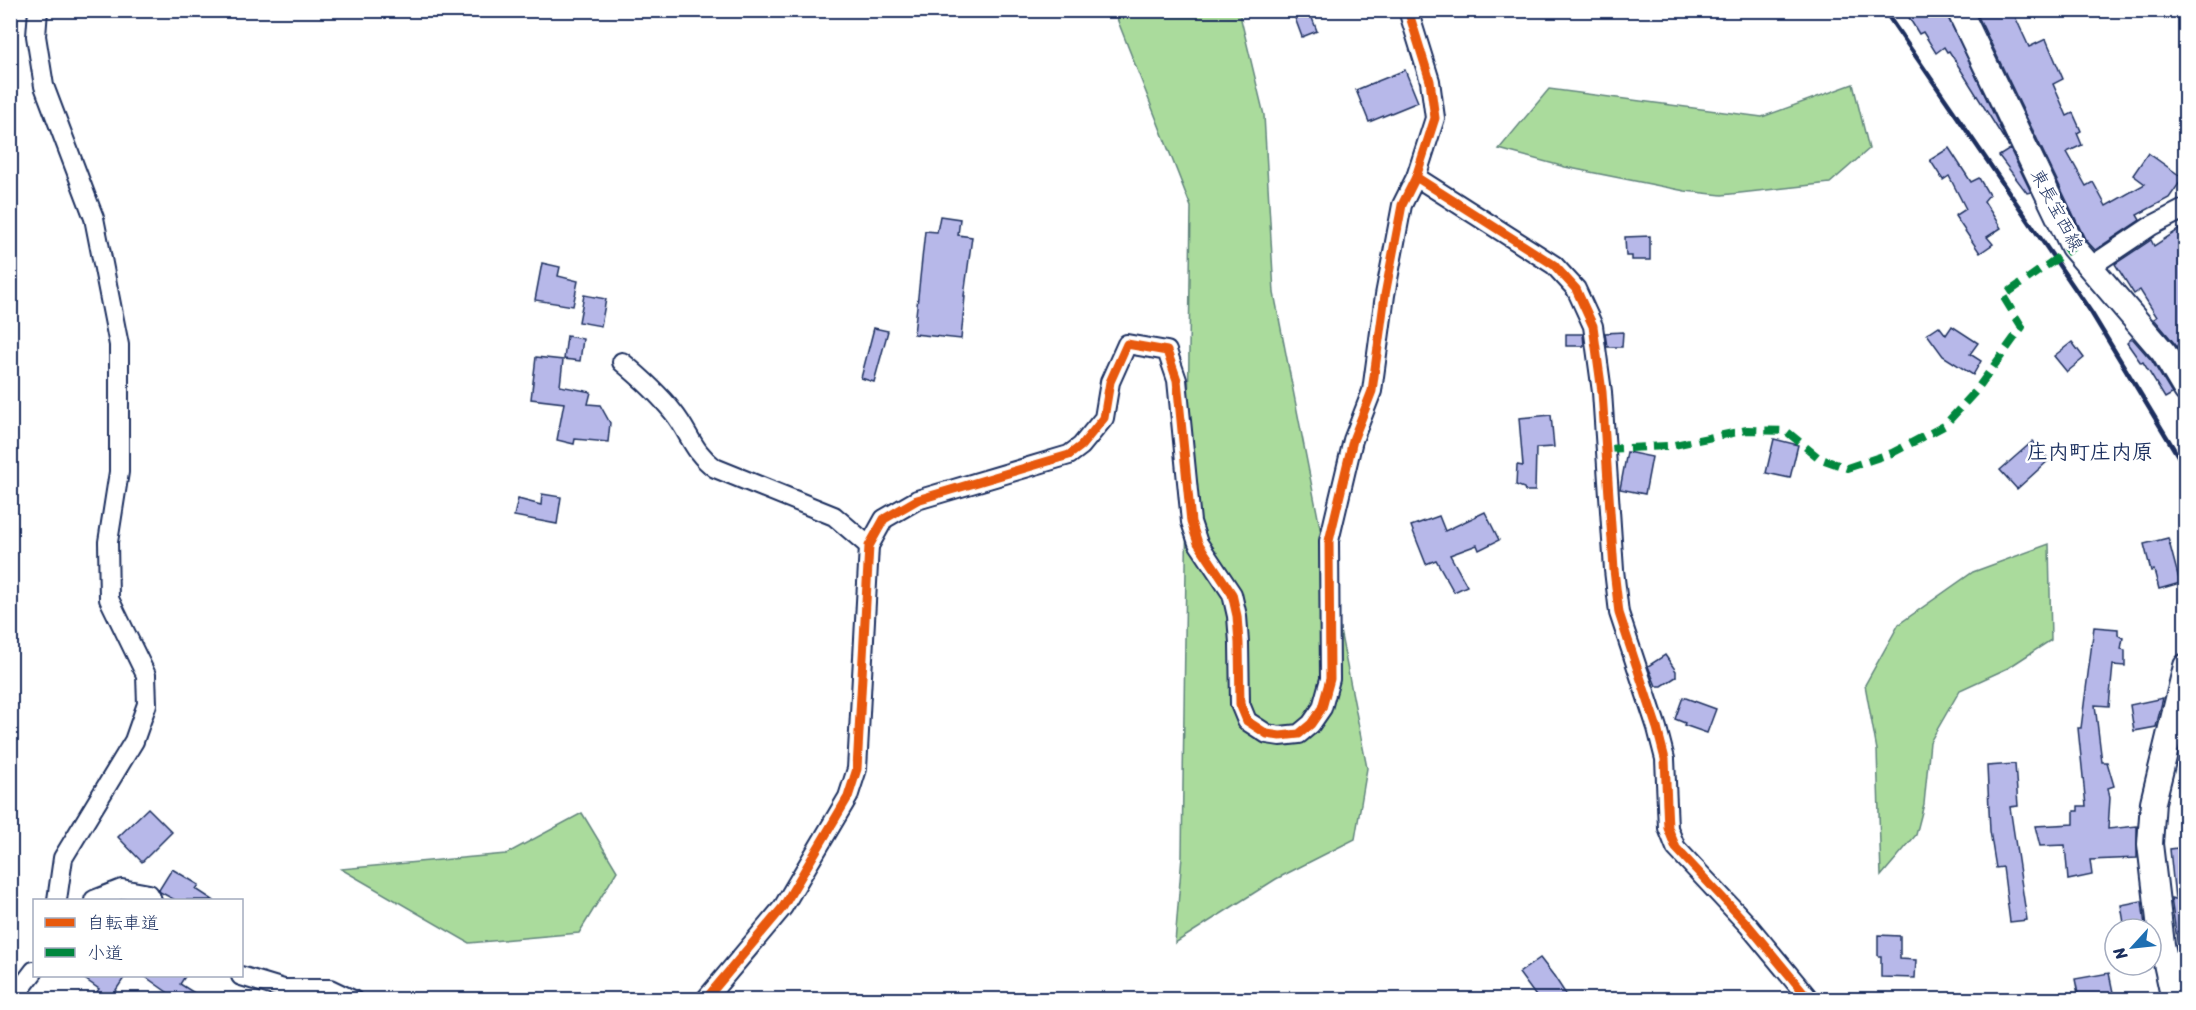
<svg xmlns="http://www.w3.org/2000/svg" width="2196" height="1010" viewBox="0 0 2196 1010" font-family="Sriracha,'Klee One',sans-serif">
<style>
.green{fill:#aadb9c;stroke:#62857d;stroke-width:1.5}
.building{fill:#b7b8e9;stroke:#1b2f5e;stroke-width:1.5}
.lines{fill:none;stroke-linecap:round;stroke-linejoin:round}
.minor-casing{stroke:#1b2f5e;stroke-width:22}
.secondary-casing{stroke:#1b2f5e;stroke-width:28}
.minor{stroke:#fff;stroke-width:18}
.secondary{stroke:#fff;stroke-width:24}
.rail{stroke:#1b2f5e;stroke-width:4.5}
.quiet{stroke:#00873e;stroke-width:8;stroke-dasharray:15 8;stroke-linecap:butt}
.cycleway-casing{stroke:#fff;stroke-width:13}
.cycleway{stroke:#e8590c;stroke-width:9}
.labels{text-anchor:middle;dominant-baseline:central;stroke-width:5;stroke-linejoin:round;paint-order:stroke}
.street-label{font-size:18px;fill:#1b2f5e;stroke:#fff}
.quarter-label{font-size:21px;font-weight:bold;fill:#1b2f5e;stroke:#fff}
</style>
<rect width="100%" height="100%" fill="#fff"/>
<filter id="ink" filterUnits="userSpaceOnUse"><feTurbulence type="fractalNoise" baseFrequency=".0167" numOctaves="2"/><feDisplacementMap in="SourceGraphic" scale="12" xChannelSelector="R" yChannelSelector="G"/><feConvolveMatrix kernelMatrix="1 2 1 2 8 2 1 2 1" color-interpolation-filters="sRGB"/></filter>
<g filter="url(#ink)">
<g class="green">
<path d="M1114,11H1239L1264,115L1274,293L1367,768L1355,839L1276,879L1175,943L1182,856L1191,207Z"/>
<path d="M1853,84L1869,149L1830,183L1722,195L1685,191L1565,167L1499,149L1549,89L1762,117Z"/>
<path d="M2049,544L2051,640L2008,668L1960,690L1930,742L1924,804L1916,835L1881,876L1877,750L1865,685L1899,624L1973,572Z"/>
<path d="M582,813L617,871L579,933L469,943L341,869L506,854Z"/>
</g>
<g class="building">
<path d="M1292,10H1309L1317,31L1302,37Z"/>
<path d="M1914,10H1945L2009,147L1949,51L1947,52L1944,47L1936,53L1923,32L1919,34L1908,16Z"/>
<path d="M1975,10H2012L2029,47L2046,39L2063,79L2053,84L2067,116L2073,113L2081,131L2077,133L2082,145L2067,152L2086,186L2093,182L2106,206L2145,184L2133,175L2148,153L2183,178L2169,198L2137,215L2140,220L2095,250L2085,239Z"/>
<path d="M1405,70L1418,102L1369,122L1356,90Z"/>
<path d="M1949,148L1971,182L1979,178L1989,195L1984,201L2001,228L1987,237L1993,244L1980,253L1955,216L1966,209L1949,176L1943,180L1930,160Z"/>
<path d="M2010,149L2031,192L2027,193L1999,156Z"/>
<path d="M940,216L960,219L958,235L972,237L964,296H965L961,339L914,334L925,231L937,232Z"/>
<path d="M2186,225V361L2175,344L2154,319L2157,317L2140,290L2134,294L2115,264L2151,240L2154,246Z"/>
<path d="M1650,236V260H1632V256H1626L1625,237Z"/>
<path d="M542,263L560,267L558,276L578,281L573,306L535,300Z"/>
<path d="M584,295L606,299L601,326L579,322Z"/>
<path d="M1939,326L1946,335L1952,326L1978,343L1970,354L1981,361L1973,375L1943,356L1927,334Z"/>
<path d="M874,328L888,331L874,382L861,378Z"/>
<path d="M1623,332L1622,347H1607L1605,333Z"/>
<path d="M1566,334H1583L1584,346H1566Z"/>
<path d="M567,336L583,339L580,361L564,359Z"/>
<path d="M2132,338L2152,361L2172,394L2165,398L2143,362L2141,363L2127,343Z"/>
<path d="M2072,342L2084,358L2067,372L2054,356Z"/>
<path d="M536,357L563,360L560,386L591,392L588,404L600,405L610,423L608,442L575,439L574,444L557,440L564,403L531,399Z"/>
<path d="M1551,415L1554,447L1536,448L1535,491H1525L1524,488L1516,485L1517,465L1523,466L1519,418Z"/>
<path d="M1774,439L1798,445L1790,478L1766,473Z"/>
<path d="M2033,441L2049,460L2017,489L2000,470Z"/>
<path d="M1627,452L1652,457L1645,494L1620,489Z"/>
<path d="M542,494L561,497L557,524L514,516L518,499L541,505Z"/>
<path d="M1485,512L1499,540L1479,550L1477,545L1450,555L1467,586L1454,592L1436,560L1426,564L1411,526L1439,516L1445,531Z"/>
<path d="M2168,538L2180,583L2159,589L2154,570L2151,571L2144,544Z"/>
<path d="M2094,627L2118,629V635L2123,638L2121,649L2125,650V666L2113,665L2109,706L2095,705L2102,762H2107L2114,786L2108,788L2110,798L2108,829L2137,826V858L2090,860L2092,875L2068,880L2065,845L2040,846L2035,826L2074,824V811H2078V806H2086L2078,728H2081Z"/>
<path d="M1665,655L1676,671V677L1662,686H1656L1648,666Z"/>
<path d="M1683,697L1716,709L1707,733L1684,725L1685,723L1675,719Z"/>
<path d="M2163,698L2156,727L2134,731L2130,705Z"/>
<path d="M2015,764L2018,806L2010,807L2027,920L2010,922L2003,867L1996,868L1990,831L1987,766Z"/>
<path d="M148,808L172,832L142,862L118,837Z"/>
<path d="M2186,847V959L2180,960L2171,898L2175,899L2170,849Z"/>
<path d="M172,869L199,885L196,889L213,900H175L160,892L159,890Z"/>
<path d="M2142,901L2145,926L2125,929L2121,905Z"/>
<path d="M1878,935L1900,936V959L1916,960L1915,978L1881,977V956H1878Z"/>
<path d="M1540,958L1554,976L1569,999H1538L1519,973Z"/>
<path d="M2109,973L2114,997L2079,999L2075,979Z"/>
<path d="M79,975H126L110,999H92L99,989Z"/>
<path d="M143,975H186L180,984L204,999H177Z"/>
</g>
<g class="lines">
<g class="minor-casing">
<g id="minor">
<path d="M38,10L36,36L44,86L94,218L119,345V472L108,542L109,599L146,675L147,704L134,741L63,858L57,900"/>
<path d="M1416,177L1554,265L1576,289L1593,326L1602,392L1614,570L1619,613L1657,728L1665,759L1668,828L1676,848L1748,925L1810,1000"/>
<path d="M2090,267L2151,226L2186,208"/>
<path d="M622,362C640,377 658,393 673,412C690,433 692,451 715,468L834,516L869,546"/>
<path d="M94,900L122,889L149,894L152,900"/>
<path d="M241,976L284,989H330L353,1000"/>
<path d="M12,1000L34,971"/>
<path d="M705,1000L783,907L848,797L857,769L869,546L884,519L917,500L1069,455L1081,446L1104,418L1110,382L1127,344L1167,351L1177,380L1191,522L1198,543L1232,594L1237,616L1239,643L1240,704L1247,721L1267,734L1280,736L1299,734L1311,724L1322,708L1330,679L1329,541L1353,440L1372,391L1385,295L1402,205L1416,177L1435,118L1430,81L1408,10"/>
</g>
</g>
<g class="secondary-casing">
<g id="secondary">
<path d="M1959,10L2073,247L2164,353L2186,390"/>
<path d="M2174,1000L2162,945L2150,844L2153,802L2186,666"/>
</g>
</g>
<use href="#minor" class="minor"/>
<use href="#secondary" class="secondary"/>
<path class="rail" d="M1884,10L2091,312L2186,469"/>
<path class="quiet" d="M1606,449L1669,446L1747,430L1786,431L1819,458L1847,468L1892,453L1944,426L1975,392L2022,327L2003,296L2073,247"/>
<g class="cycleway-casing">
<g id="cycleway">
<path d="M1416,177L1554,265L1576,289L1593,326L1602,392L1614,570L1619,613L1657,728L1665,759L1668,828L1676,848L1748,925L1810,1000"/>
<path d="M705,1000L783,907L848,797L857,769L869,546L884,519L917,500L1069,455L1081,446L1104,418L1110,382L1127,344L1167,351L1177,380L1191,522L1198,543L1232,594L1237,616L1239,643L1240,704L1247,721L1267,734L1280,736L1299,734L1311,724L1322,708L1330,679L1329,541L1353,440L1372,391L1385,295L1402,205L1416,177L1435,118L1430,81L1408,10"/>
</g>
</g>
<use href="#cycleway" class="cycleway"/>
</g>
</g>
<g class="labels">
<g class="street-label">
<text transform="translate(2057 210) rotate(62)">東長宝西線</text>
</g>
<g class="quarter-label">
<text x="2090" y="452">庄内町庄内原</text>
</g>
</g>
<rect width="2196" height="1010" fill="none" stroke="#fff" stroke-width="36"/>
<rect x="18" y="18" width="2160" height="974" fill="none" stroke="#1b2f5e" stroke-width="2" filter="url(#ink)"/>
<rect x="33" y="899" width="210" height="78" fill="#ffffff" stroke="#a4acbf" stroke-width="1.5"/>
<rect x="45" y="918" width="30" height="9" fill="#e8590c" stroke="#a4acbf" stroke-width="1.5"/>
<text x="87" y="929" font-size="18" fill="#1b2f5e">自転車道</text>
<rect x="45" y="948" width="30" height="9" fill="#00873e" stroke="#a4acbf" stroke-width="1.5"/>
<text x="87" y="959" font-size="18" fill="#1b2f5e">小道</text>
<g transform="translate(2133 947) rotate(243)"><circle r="28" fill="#ffffff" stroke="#a4acbf" stroke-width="1.5"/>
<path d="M0-4.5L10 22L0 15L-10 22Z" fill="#1f6fb2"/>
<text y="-9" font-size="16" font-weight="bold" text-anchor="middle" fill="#1b2f5e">N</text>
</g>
</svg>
